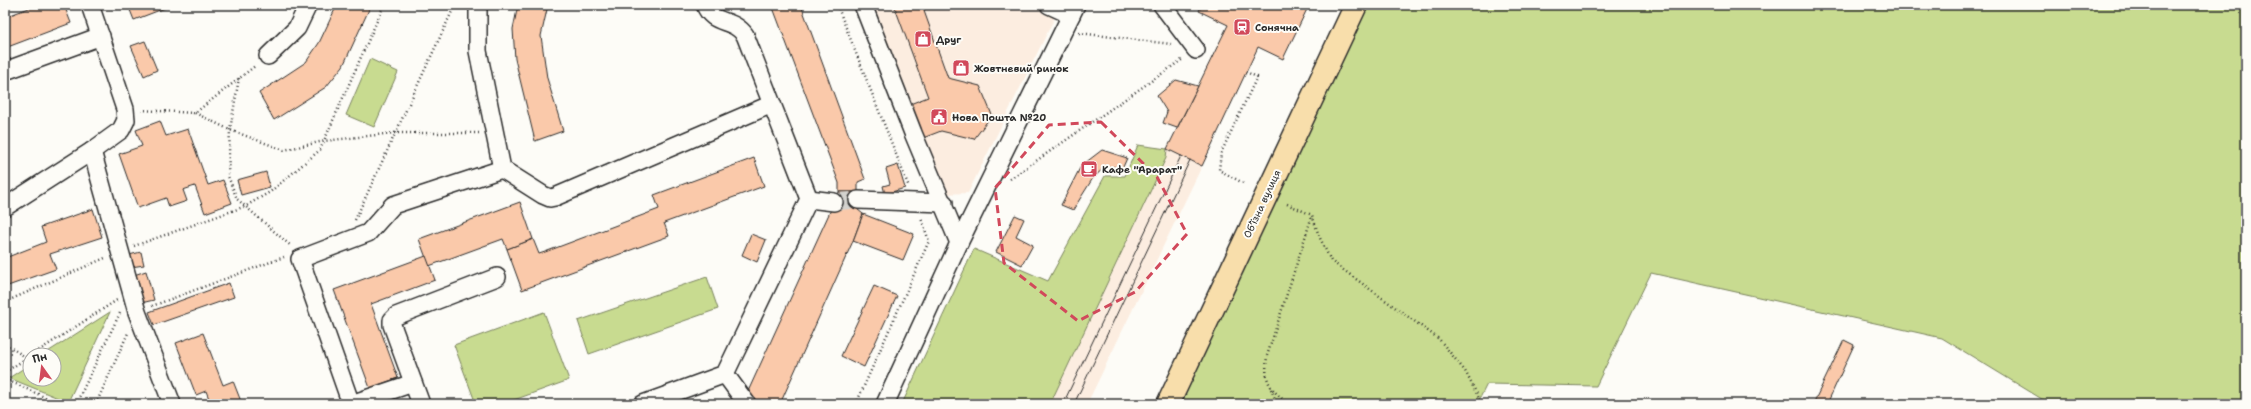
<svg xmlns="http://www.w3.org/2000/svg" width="2251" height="409" viewBox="0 0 2251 409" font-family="'Shantell Sans',sans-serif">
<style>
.built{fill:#fcede0}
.green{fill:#c8db90;stroke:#7a835e}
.building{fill:#fac9aa;stroke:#2b2b2b}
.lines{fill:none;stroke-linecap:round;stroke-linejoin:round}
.minor-tunnel{stroke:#d3d2ce;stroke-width:17;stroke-dasharray:17 8;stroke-linecap:butt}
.minor-casing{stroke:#2b2b2b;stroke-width:20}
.major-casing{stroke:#2b2b2b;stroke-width:25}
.path{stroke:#2b2b2b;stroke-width:2.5;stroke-dasharray:1 3;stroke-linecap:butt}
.minor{stroke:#fdfcf7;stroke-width:17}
.major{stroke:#f8deab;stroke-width:22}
.tram{stroke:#2b2b2b;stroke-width:1}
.marked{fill:none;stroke:#d1495b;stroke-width:3;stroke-dasharray:8 5;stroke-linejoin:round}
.labels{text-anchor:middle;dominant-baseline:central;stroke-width:4;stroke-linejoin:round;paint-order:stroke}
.poi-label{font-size:10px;font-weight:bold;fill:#2b2b2b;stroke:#fdfcf7;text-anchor:start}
.street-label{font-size:10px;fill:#2b2b2b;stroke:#fdfcf7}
</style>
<rect width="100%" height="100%" fill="#fdfcf7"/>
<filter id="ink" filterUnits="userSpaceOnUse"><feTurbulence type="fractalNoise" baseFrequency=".025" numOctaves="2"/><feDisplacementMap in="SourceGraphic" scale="8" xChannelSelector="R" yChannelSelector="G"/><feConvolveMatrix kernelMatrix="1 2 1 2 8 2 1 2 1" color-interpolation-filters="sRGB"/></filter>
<g filter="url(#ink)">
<g class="built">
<path d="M867,5H1061L968,193L944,194Z"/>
<path d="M1167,149L1202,166L1087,404H1050L1166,158Z"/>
</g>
<g class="green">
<path d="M1356,5H2246V404H2050L1942,338L1651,273L1596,386L1487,384L1477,404H1168Z"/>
<path d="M370,59L398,72L374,127L346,115Z"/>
<path d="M1138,145L1167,149L1166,158L1050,404H902L974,249L1048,281L1105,176H1125Z"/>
<path d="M707,277L718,309L589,354L578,321Z"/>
<path d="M110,312L68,402L9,378L30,364V379H54V355H43Z"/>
<path d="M544,312L569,380L503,404H476L454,345Z"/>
</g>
<g class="building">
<path d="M37,5H64L71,23L5,48V17Z"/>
<path d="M128,5H173L134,20Z"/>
<path d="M337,5H371L343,66L326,87L274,120L259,93L306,62L319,43Z"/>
<path d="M518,5H548L541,36L547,78L563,131L535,141L515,59L513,29Z"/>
<path d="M772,5H801L865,179L858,182V192H839V183Z"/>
<path d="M894,5H927L924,11L948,78L980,86L992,115L974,139L941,131L923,138L910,104L928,97Z"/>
<path d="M1202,5H1309L1283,59L1258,47L1202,166L1167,149L1228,25L1199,11Z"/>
<path d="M145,41L157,70L144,76L131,46Z"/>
<path d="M1176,80L1198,86L1177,128L1163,123L1167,112L1157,96Z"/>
<path d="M160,121L166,136L188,129L208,185L223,180L232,203L205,213L195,186L183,190L187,201L169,207L166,198L138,208L119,154L142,146L136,130Z"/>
<path d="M1102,150L1127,158L1123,167H1105L1093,178L1073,210L1061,205L1081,166Z"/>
<path d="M754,158L764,186L664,223L669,236L522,290L507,249L533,239L539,254L545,252L659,209L654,195Z"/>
<path d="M898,165L905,188L885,194L883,186L890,184L886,169Z"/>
<path d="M266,172L270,187L241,195L237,180Z"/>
<path d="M839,192H858L857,209L863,214L853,241L780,404H748L745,398Z"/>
<path d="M520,202L533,239L507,249L503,239L429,266L419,239Z"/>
<path d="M93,209L102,237L50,254L56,269L5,287V258L46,242L41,227Z"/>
<path d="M863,214L914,234L903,260L853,241Z"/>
<path d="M1015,215L1024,219L1016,236L1033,245L1022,265L996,252Z"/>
<path d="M751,234L766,240L757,262L742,255Z"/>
<path d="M141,252L144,265L131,267L129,255Z"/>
<path d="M426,256L435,280L371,304L398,378L370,388L334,290Z"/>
<path d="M146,271L154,300L141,303L134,275Z"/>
<path d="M229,283L234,297L154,325L149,312Z"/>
<path d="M874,286L897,296L864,367L841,356Z"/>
<path d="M203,333L223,385L233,381L242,404H211L206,391L196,395L176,343Z"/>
<path d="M1844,340L1854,345L1827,404H1813Z"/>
<path d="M395,399L397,404H383Z"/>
</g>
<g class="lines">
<path class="minor-tunnel" d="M834,202L858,200"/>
<g class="minor-casing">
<g id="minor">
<path d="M478,5V51L502,169"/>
<path d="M863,5L913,133L959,243"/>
<path d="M1049,5L1071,15"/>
<path d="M1162,5L1196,50"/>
<path d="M268,56L297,28L308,5"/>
<path d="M5,71L101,36"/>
<path d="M92,151L137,312L172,404"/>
<path d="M809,199L834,202"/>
<path d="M858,200L944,203"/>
<path d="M5,207L92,151L121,130L126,120L125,109L90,5"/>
<path d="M725,374L747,404"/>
<path d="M351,404L300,259L368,233L393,205L502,169L543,195L550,198L555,197L772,104"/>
<path d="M351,404L413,383"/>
<path d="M421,404L392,325V320L396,316L497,277"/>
<path d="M643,404L725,374L809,199L745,35C732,17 713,26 705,5"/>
<path d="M885,404L959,243L1076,5"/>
</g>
</g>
<g class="major-casing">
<path id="major" d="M1168,404L1356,5"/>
</g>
<g class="path">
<path d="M837,5L909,187"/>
<path d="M1079,33L1171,44"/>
<path d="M239,78L230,130L228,176L237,199L291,246"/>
<path d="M141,110L195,113L255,66"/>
<path d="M195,113L230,130L284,150L324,141L394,133H479"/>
<path d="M1010,179L1183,59"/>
<path d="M1243,183L1219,170L1221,153L1257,77L1246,72"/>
<path d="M1287,204L1312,215L1319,236L1331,261L1439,339L1465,371L1482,404"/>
<path d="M355,220L455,5"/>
<path d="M134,246L246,206L270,192L320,150L384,5"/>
<path d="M5,302L105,258"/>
<path d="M152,306L284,257"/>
<path d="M5,344L27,358"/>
<path d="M32,355L117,300"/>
<path d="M5,372L30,356"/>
<path d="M5,379L53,401L55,404"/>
<path d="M1271,389L1277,404"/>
<path d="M76,404L120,313"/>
<path d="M96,404L128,333"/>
<path d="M856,404L929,241L921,218"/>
<path d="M1288,404C1269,387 1264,383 1267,356L1312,216"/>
</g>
<use href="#minor" class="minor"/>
<use href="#major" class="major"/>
<g class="tram">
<path d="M1063,404L1181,156"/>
<path d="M1074,404L1190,160"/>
</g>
</g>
</g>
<path class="marked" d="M1101,122L1157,177L1187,234L1135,292L1078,321L1004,263L995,188L1049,125Z"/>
<defs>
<g id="station-square" transform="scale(0.9)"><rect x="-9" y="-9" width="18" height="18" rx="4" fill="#d1495b" stroke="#fdfcf7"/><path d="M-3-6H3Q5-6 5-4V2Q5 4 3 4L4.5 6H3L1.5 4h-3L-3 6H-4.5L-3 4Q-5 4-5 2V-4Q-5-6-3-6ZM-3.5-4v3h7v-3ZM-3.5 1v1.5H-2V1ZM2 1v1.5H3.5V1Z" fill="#fff"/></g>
<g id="shop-square" transform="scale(0.9)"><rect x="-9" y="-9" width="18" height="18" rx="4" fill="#d1495b" stroke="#fdfcf7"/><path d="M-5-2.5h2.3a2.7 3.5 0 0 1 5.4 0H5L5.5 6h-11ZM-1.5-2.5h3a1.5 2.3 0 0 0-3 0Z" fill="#fff"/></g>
<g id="civic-square" transform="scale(0.9)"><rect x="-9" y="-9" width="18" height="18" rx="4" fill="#d1495b" stroke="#fdfcf7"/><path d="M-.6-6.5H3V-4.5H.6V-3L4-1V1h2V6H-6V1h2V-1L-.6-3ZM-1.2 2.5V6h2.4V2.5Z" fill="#fff"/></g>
<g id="cafe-square" transform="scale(0.9)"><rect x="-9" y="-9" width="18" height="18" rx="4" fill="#d1495b" stroke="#fdfcf7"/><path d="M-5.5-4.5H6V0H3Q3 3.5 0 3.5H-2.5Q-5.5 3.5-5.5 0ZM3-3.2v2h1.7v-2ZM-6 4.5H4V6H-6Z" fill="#fff"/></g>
</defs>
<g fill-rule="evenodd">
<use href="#station-square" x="1242" y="27"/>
<use href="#shop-square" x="923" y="39"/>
<use href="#shop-square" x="961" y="68"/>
<use href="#civic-square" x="939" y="117"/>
<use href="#cafe-square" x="1089" y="169"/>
</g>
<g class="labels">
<g class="poi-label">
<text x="1255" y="27">Сонячна</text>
<text x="936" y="39">Друг</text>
<text x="974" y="68">Жовтневий ринок</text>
<text x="952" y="117">Нова Пошта №20</text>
<text x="1102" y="169">Кафе "Арарат"</text>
</g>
<g class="street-label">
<text transform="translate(1262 204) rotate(-65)">Обʼїзна вулиця</text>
</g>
</g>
<rect width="2251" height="409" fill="none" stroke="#fdfcf7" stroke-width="20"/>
<rect x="10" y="10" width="2231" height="389" fill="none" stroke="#2b2b2b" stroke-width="1.5" filter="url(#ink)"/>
<g transform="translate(42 367) rotate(346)"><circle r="19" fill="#fdfcf7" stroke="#a9a8a5"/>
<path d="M0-3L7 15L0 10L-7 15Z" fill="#d1495b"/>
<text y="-6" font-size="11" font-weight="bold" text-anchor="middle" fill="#2b2b2b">Пн</text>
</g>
</svg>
